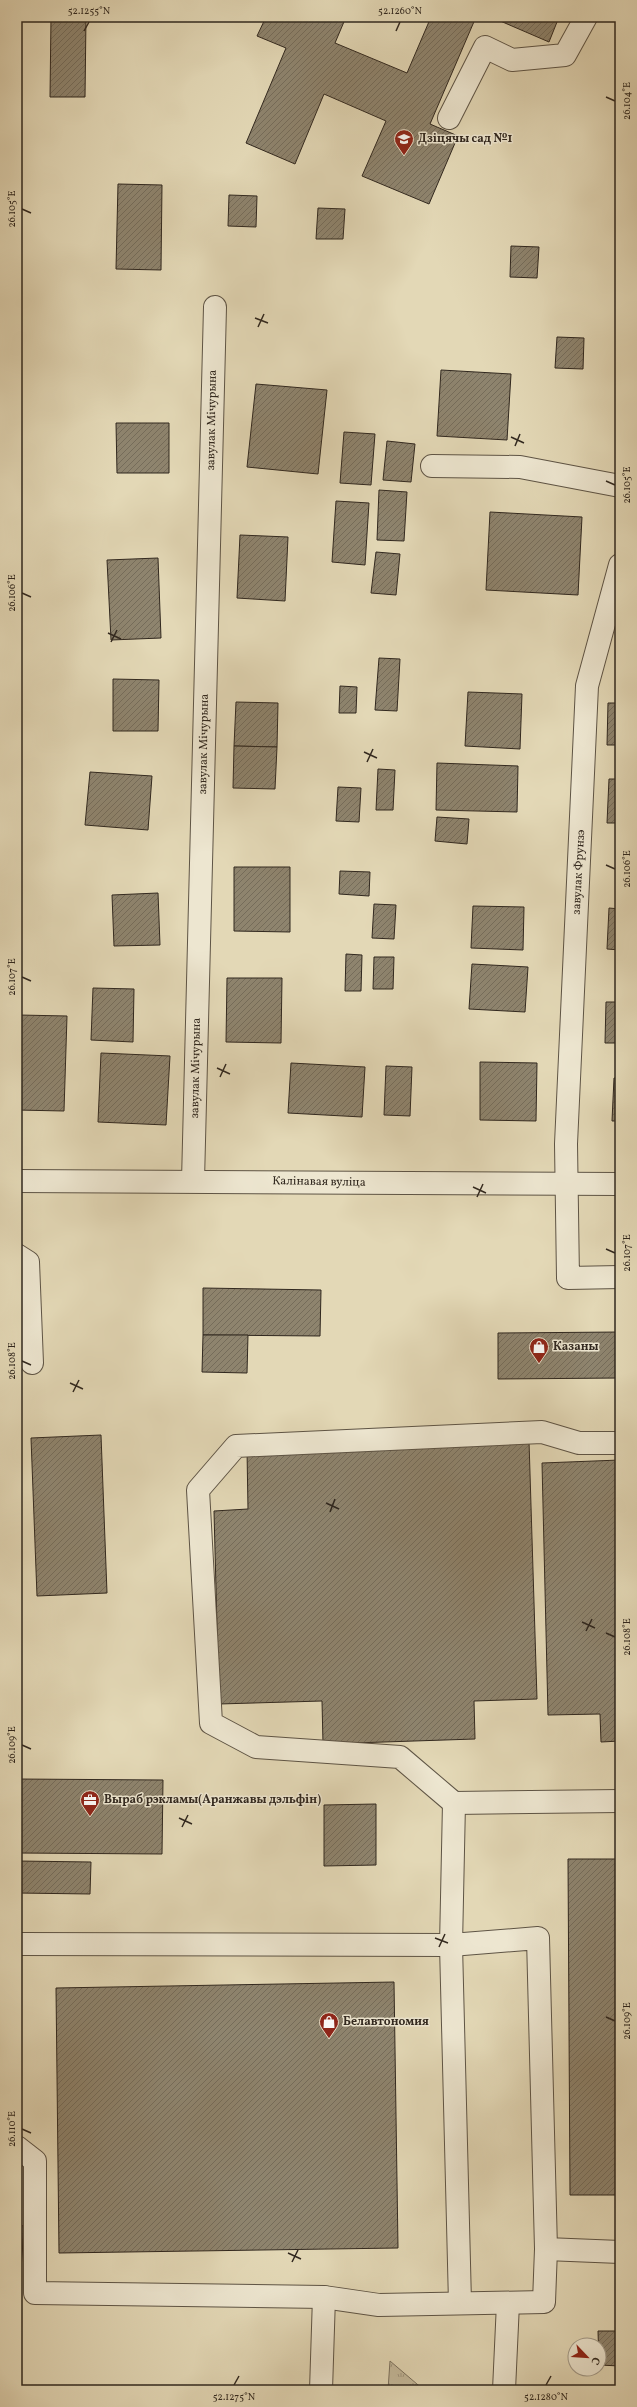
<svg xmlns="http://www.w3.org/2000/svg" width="637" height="2407" viewBox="0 0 637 2407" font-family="Vollkorn,serif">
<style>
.grass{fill:url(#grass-tufts);stroke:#7b715e}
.building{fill:url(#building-hatch);stroke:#31281f}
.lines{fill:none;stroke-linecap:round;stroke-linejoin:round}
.minor-casing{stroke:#5e5445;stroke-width:24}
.minor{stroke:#ede6d0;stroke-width:22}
.ticks{fill:none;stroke:#31281f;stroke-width:1.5}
.labels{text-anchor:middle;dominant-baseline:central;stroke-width:3;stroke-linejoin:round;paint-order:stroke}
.poi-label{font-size:12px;font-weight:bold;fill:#31281f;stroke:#ede6d0;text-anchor:start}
.street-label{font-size:12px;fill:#31281f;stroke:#ede6d0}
.neatline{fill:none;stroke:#31281f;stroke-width:1.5}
.ticks-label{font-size:10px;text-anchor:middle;fill:#31281f}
</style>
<defs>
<pattern id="grass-tufts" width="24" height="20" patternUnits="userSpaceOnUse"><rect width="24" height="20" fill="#c5ba9c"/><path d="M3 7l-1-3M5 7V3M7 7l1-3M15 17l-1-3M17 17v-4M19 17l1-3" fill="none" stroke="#a1977f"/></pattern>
<pattern id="building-hatch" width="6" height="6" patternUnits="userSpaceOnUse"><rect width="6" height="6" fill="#8e846e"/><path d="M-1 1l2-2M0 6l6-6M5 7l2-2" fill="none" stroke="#756c5a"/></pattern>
</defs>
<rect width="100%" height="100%" fill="#e3d8b6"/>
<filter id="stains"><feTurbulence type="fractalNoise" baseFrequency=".005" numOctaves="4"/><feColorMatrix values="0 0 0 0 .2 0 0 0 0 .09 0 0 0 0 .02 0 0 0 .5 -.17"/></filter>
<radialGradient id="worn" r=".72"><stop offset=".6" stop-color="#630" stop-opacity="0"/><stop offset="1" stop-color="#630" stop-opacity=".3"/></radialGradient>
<path class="grass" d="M390,2361L424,2390H388Z"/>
<g class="building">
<path d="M51,17H86L85,97H50Z"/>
<path d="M266,17H346L335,43L407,73L431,17H476L430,124L458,136L429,204L362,176L386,121L324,94L295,164L246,143L286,48L257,36Z"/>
<path d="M491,17H559L549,42Z"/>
<path d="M118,184L162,185L161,270L116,269Z"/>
<path d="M229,195L257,196L256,227L228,226Z"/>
<path d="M318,208L345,209L343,239H316Z"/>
<path d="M511,246L539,247L537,278L510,277Z"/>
<path d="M557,337L584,338L583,369L555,368Z"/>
<path d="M441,370L511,374L507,440L437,436Z"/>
<path d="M256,384L327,390L318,474L247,467Z"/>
<path d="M116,423H169V473H117Z"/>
<path d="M344,432L375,434L371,485L340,483Z"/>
<path d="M387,441L415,444L411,482L383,480Z"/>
<path d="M379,490L407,492L404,541L377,540Z"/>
<path d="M336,501L369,503L365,565L332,562Z"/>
<path d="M490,512L582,517L578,595L486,590Z"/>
<path d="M240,535L288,537L285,601L237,598Z"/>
<path d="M376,552L400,554L396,595L371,593Z"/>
<path d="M158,558L161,638L111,640L107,560Z"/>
<path d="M379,658L400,659L397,711L375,710Z"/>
<path d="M113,679L159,680L158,731H113Z"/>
<path d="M340,686L357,687L356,713H339Z"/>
<path d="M468,692L522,694L520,749L465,746Z"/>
<path d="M236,702L278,703L277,747L234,746Z"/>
<path d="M608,703H620V745H607Z"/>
<path d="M234,746L277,747L275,789L233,788Z"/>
<path d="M437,763L518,766L517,812L436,810Z"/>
<path d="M378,769L395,770L393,810H376Z"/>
<path d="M90,772L152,776L148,830L85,825Z"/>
<path d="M609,779H620V823H607Z"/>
<path d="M338,787L361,788L359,822L336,821Z"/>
<path d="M437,817L469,819L467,844L435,841Z"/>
<path d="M234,867H290V932L234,931Z"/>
<path d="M340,871L370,872L369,896L339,894Z"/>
<path d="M158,893L160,945L114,946L112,895Z"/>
<path d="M374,904L396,905L394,939L372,938Z"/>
<path d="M473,906L524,907L523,950L471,948Z"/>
<path d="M609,908L620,909V950L607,949Z"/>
<path d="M346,954L362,955L361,991H345Z"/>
<path d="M374,957H394L393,989H373Z"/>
<path d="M472,964L528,967L525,1012L469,1009Z"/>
<path d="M227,978H282L281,1043L226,1042Z"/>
<path d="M93,988L134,989L133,1042L91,1040Z"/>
<path d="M606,1002H620V1043H605Z"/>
<path d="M19,1015L67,1016L64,1111L17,1110Z"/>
<path d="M101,1053L170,1056L166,1125L98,1122Z"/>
<path d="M480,1062L537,1063L536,1121L480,1120Z"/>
<path d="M291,1063L365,1067L362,1117L288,1113Z"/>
<path d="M386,1066L412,1067L410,1116L384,1115Z"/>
<path d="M614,1078H620V1121H612Z"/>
<path d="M203,1288L321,1290L320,1336L203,1335Z"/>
<path d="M620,1332V1378L498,1379V1333Z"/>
<path d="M203,1335H248L247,1373L202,1372Z"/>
<path d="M101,1435L107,1593L37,1596L31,1438Z"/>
<path d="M529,1441L537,1699L474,1701L475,1739L323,1744L322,1701L219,1704L214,1511L248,1509L247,1450Z"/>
<path d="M620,1460V1741L601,1742L600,1714L548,1715L542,1463Z"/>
<path d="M17,1779L163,1780L162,1854L17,1853Z"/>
<path d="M376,1804V1865L324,1866V1805Z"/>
<path d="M568,1859H620V2195H570Z"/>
<path d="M17,1861L91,1862L90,1894L17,1893Z"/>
<path d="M394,1982L398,2248L59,2253L56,1988Z"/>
<path d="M17,2225L24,2226L17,2329Z"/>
<path d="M598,2331H620V2366L599,2365Z"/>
</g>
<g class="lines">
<g class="minor-casing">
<g id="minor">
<path d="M449,118L485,47L512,60L565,55L586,17"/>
<path d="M432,466L520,467L620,486"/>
<path d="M620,565L587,686L566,1144L568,1278L620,1277"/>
<path d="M17,1181L620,1184"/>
<path d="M193,1181L215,307"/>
<path d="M17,1255L28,1262L32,1363"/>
<path d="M620,1443H579L542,1432L236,1446L198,1490L211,1723L256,1747L400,1757L454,1803L620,1801"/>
<path d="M454,1803L451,1945L460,2303"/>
<path d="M17,1944L451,1945L538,1938L546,2249L620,2252"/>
<path d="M17,2147L35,2161V2293L324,2297L379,2305L544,2302L546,2249"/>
<path d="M321,2390L324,2297"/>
<path d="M504,2390L508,2303"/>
</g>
</g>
<use href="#minor" class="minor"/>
</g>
<path class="ticks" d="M84,31L89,22M396,31L400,22M606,97L615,101M22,209L31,213M255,318L268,323M258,327L264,314M511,437L524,443M515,446L520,434M606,481L615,485M22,593L31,597M108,633L121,639M111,642L117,630M364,752L377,758M367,762L373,749M606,865L615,869M22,977L31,981M217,1068L230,1074M220,1077L226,1064M473,1187L486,1193M477,1197L483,1184M606,1249L615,1253M22,1361L31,1365M70,1383L83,1389M73,1392L79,1380M326,1503L339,1509M330,1512L335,1499M582,1622L595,1628M586,1631L592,1619M606,1633L615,1637M22,1745L31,1749M179,1818L192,1824M182,1827L188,1815M435,1938L448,1943M439,1947L445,1934M606,2017L615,2021M22,2129L31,2133M288,2253L301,2259M292,2262L298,2250M234,2385L239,2376M546,2385L551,2376"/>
<defs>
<g id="school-pin" transform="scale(1)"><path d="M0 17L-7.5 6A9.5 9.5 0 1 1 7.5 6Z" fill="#8f2418" stroke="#ede6d0"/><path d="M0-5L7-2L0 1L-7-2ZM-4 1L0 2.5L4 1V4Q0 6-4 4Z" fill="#fff"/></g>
<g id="shop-pin" transform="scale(1)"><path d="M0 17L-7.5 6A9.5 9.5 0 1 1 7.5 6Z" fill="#8f2418" stroke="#ede6d0"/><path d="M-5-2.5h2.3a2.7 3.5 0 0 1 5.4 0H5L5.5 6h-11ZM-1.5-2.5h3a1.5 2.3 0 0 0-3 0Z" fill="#fff"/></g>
<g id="office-pin" transform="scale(1)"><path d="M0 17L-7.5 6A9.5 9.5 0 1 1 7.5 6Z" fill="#8f2418" stroke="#ede6d0"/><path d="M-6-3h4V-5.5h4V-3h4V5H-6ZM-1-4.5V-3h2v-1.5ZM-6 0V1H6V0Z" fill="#fff"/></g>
</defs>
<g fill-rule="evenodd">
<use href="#school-pin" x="404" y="139"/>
<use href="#shop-pin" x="539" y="1347"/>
<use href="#office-pin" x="90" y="1800"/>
<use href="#shop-pin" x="329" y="2022"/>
</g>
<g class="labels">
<g class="poi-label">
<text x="418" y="139">Дзіцячы сад №1</text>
<text x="553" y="1347">Казаны</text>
<text x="104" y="1800">Выраб рэкламы(Аранжавы дэльфін)</text>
<text x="343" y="2022">Белавтономия</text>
</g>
<g class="street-label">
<text transform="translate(212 420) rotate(-89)">завулак Мічурына</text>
<text transform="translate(204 744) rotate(-89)">завулак Мічурына</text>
<text transform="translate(579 872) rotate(-87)">завулак Фрунзэ</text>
<text transform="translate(196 1068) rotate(-89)">завулак Мічурына</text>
<text transform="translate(319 1182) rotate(1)">Калінавая вуліца</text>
</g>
</g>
<rect width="637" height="2407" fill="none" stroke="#e3d8b6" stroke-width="44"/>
<g transform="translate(587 2357) rotate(115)"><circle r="19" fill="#ede6d0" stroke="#a29a89"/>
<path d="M0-3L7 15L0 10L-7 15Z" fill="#8f2418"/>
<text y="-6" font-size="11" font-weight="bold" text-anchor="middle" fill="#31281f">С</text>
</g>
<rect x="22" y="22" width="593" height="2363" class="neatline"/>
<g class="ticks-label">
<text x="89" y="14">52.1255°N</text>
<text x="400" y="14">52.1260°N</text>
<text transform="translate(626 101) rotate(-90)" y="4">26.104°E</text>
<text transform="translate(11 209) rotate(-90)" y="4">26.105°E</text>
<text transform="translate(626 485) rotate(-90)" y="4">26.105°E</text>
<text transform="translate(11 593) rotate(-90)" y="4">26.106°E</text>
<text transform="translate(626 869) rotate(-90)" y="4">26.106°E</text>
<text transform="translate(11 977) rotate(-90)" y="4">26.107°E</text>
<text transform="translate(626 1253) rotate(-90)" y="4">26.107°E</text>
<text transform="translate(11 1361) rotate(-90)" y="4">26.108°E</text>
<text transform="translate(626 1637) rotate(-90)" y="4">26.108°E</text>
<text transform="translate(11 1745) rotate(-90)" y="4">26.109°E</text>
<text transform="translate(626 2021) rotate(-90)" y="4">26.109°E</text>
<text transform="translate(11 2129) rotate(-90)" y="4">26.110°E</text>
<text x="234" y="2400">52.1275°N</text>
<text x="546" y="2400">52.1280°N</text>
</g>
<rect width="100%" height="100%" filter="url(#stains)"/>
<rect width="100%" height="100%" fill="url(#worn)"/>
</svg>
